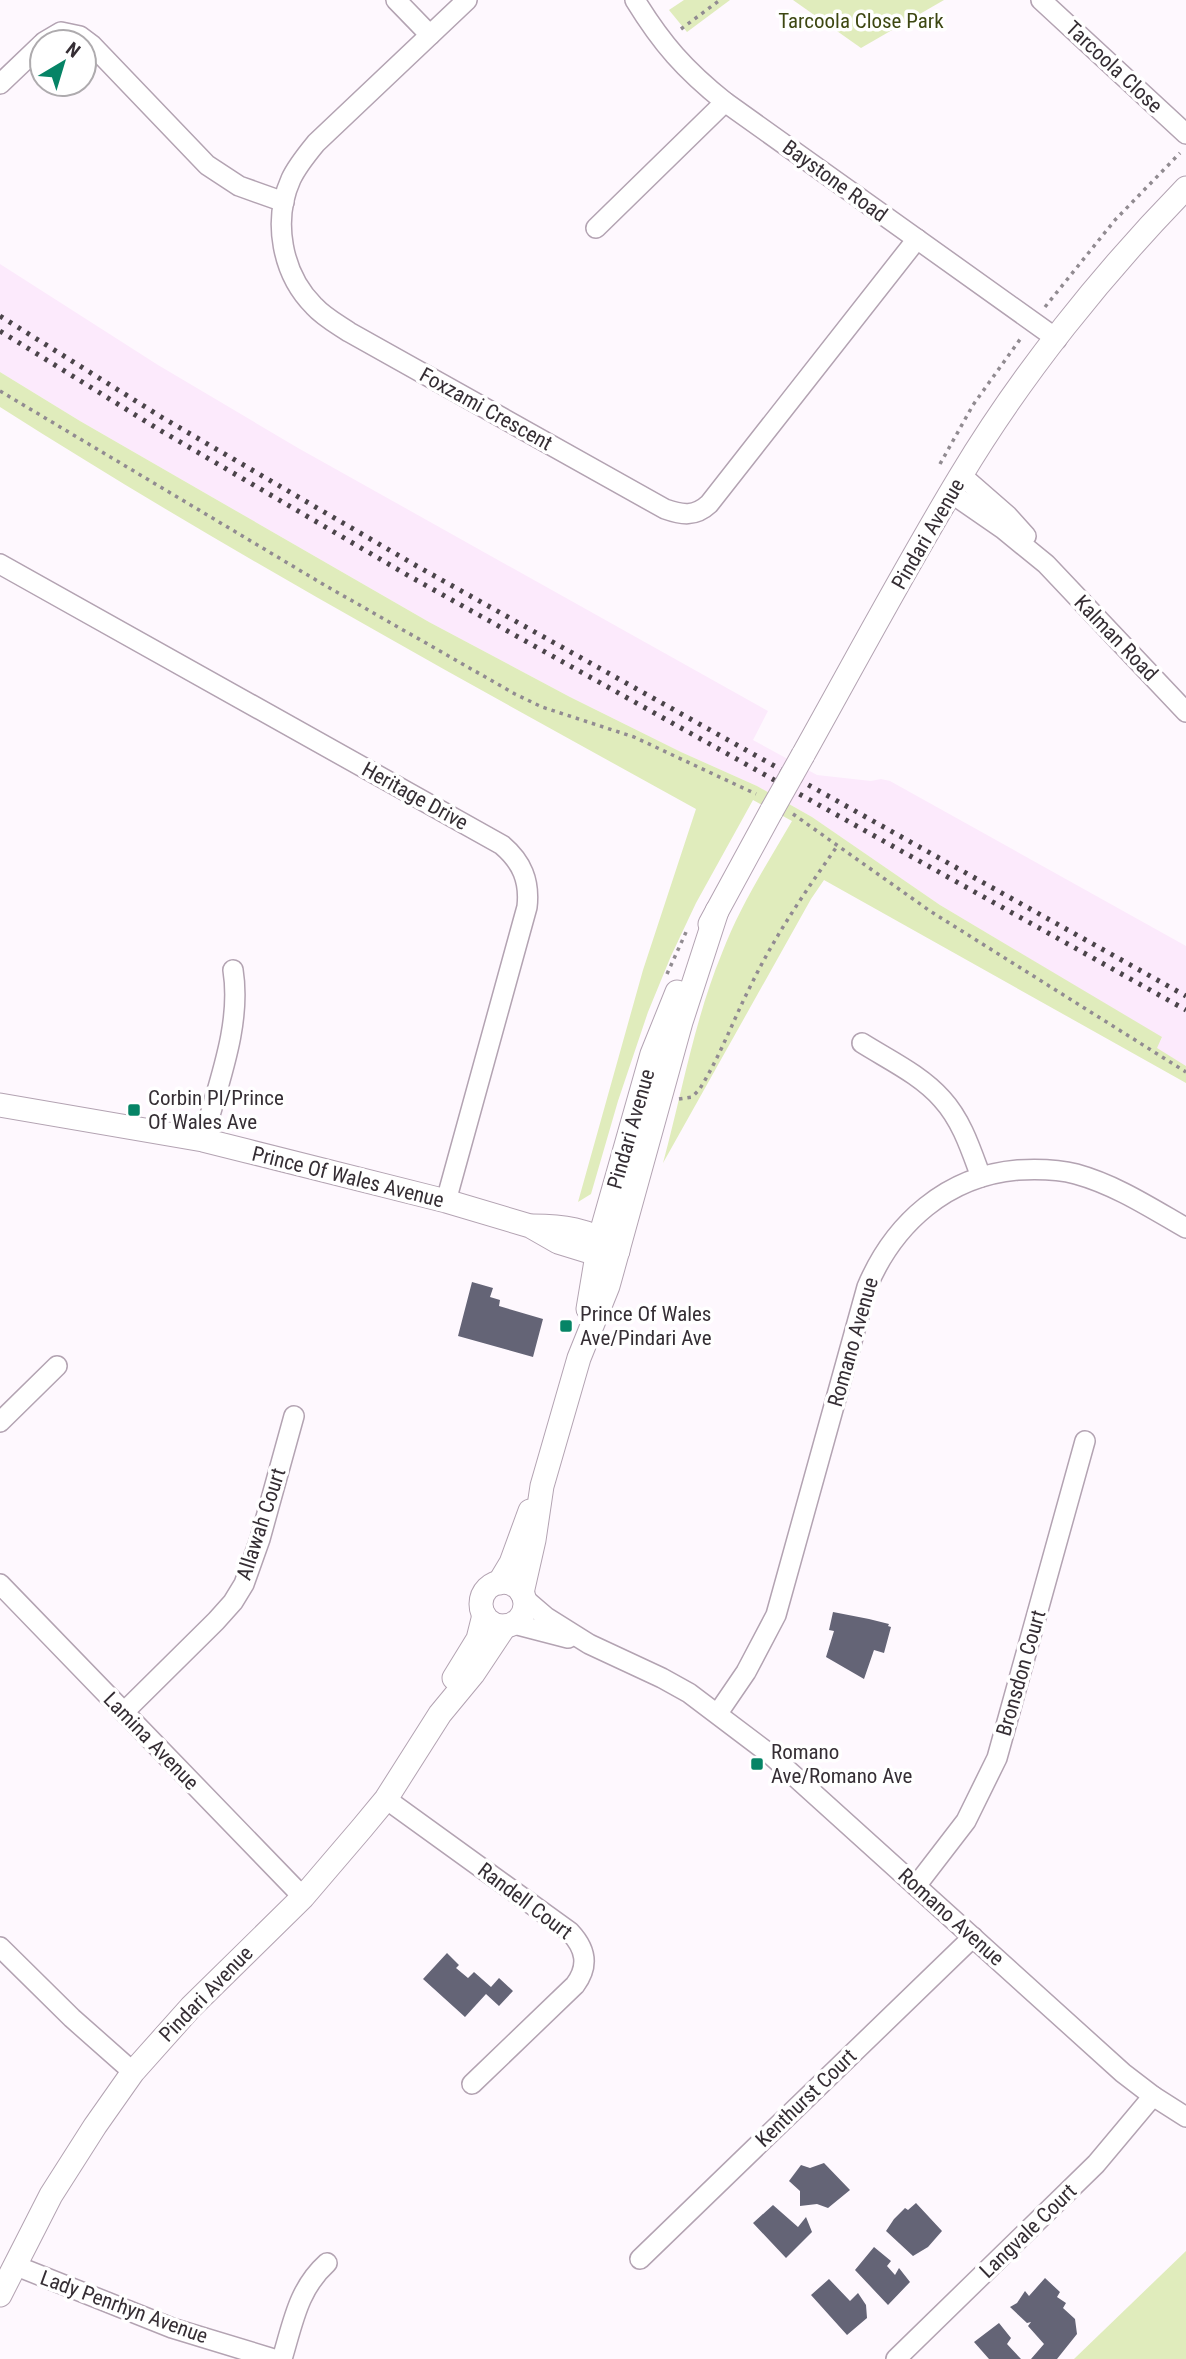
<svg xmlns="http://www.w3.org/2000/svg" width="1186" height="2359" viewBox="0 0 1186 2359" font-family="'Roboto Condensed',sans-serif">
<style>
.built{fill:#fceafc}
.green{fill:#e0ecbc}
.building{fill:#646476}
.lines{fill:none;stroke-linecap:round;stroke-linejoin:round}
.minor-casing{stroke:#b3a3b2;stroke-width:22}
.tertiary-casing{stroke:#b3a3b2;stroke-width:25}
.path{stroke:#918b91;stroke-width:3.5;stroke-dasharray:3.5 5;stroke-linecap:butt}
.minor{stroke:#fff;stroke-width:19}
.tertiary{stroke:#fff;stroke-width:23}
.rail{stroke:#4b444a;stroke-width:5;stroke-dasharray:3.5 7;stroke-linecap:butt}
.tertiary-bridge-casing{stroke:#b3a3b2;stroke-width:25;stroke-linecap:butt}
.tertiary-bridge{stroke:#fff;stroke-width:23}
.poi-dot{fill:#068466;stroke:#fff;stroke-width:2.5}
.labels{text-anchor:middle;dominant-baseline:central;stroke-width:7;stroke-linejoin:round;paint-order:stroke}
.park-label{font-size:21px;fill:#3d4712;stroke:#fff}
.street-label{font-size:21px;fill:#352e34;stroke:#fff}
.poi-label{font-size:21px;fill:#352e34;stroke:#fff;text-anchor:start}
</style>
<rect width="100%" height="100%" fill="#fef8fe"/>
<path class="built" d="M0,264L158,365L298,448L768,711L753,740L817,775L871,781L881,779L890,781L1186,946V1066L1156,1048L1162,1038L940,905L812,817L757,786L681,752L570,697L429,622L80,421L0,372Z"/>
<g class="green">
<path d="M684,0H730L687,32L669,10Z"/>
<path d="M793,0H944L861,48Z"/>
<path d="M0,372L80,421L429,622L570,697L681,752L757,786L812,817L940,905L1162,1037L1157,1048L1186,1066V1083L824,880L811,899L663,1163C682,1093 694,1021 722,953C740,906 767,864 792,821L753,800L696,903L671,956L648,1012L618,1101L591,1194L578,1202L643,970L696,809C461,679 226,551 0,407Z"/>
<path d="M1186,2251V2359H1074Z"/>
</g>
<g class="building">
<path d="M472,1282L493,1288L490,1297L500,1300L499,1306L543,1319L533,1357L458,1336Z"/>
<path d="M833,1612L869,1619L889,1624L888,1626L891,1627L884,1653L874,1650L864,1679L826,1657L834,1631L829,1630Z"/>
<path d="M447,1953L459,1965L456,1968L468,1978L474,1972L491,1987L499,1978L513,1991L499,2006L486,1994L465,2017L423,1979Z"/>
<path d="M824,2163L850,2190L828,2208L817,2204L800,2206V2191L789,2181L801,2165L810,2168Z"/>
<path d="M916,2203L942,2231L928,2247L913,2256L886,2231L894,2219L905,2208L908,2210Z"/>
<path d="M773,2205L798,2227L806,2217L812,2232L786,2258L753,2223Z"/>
<path d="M874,2247L891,2261L887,2266L895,2275L899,2268L910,2282L888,2305L855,2270Z"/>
<path d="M1045,2278L1060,2292L1057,2297L1066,2303L1063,2308L1075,2319L1077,2334L1057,2359H1031L1044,2344L1028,2326L1031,2322L1027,2323L1010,2307L1017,2303L1025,2291L1029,2296Z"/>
<path d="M829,2279L850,2301L858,2293L866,2305L867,2318L847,2335L811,2295Z"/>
<path d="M999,2323L1011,2338L1007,2344L1021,2359H989L974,2342Z"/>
</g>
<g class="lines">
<g class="minor-casing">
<g id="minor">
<path d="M396,0L430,35"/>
<path d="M467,0L316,143C307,154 297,166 291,179C272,221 282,274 314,306C324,317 337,324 349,332L665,509C682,515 695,517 709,504L917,239"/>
<path d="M635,0C662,44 685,70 725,102L1057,339"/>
<path d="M1041,0L1186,134"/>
<path d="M44,42L61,32L80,36L92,45L207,165L239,186L284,202"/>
<path d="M0,84L42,44"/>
<path d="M596,228L725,102"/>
<path d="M961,475L1008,516L1026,536"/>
<path d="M951,493L1003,529L1046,564L1186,712"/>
<path d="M0,564L502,845C522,862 530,881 527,907L446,1201"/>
<path d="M862,1043C889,1060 921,1075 942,1099C962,1121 971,1150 981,1177"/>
<path d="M203,1140C217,1086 242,1026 233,970"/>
<path d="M0,1422L57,1366"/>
<path d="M0,1584L303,1897"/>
<path d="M525,1599L546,1617L589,1644L662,1678L689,1693L771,1755L1123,2073L1153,2096L1186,2117"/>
<path d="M514,1624L568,1638"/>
<path d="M124,1712L216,1621L233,1602L244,1584L260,1539L294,1416"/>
<path d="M718,1713L746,1672L776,1615L867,1287C894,1223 947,1176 1018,1170C1038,1169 1057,1169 1076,1174C1116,1185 1151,1208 1186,1228"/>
<path d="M386,1799L570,1932C586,1949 589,1966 575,1985L472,2084"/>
<path d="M916,1886L966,1821L997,1758L1085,1441"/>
<path d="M0,1947L72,2018L133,2072"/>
<path d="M640,2259L973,1937"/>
<path d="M14,2265L172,2328L274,2359"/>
<path d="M282,2359C293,2323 298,2289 327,2263"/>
<path d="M896,2359L1096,2164L1153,2096"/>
</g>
</g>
<g class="tertiary-casing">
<g id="tertiary">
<path d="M803,755C855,662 905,568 960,477C1021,375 1103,273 1186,188"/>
<path d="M710,924L772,810"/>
<path d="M0,1105L203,1140L247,1151L446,1201L530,1226L558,1242L597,1254L618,1251"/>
<path d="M533,1226C561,1226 589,1229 613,1247"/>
<path d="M588,1309L600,1237L652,1054L677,992"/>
<circle cx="503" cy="1604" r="22"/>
<path d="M499,1583L511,1563L530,1511"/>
<path d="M522,1593L534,1540L542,1486L579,1358L608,1286L681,1022L717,911"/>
<path d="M454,1678L478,1639L484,1615"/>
<path d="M0,2295L51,2195L95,2126L133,2072L191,2007L303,1897L362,1828L386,1799L440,1714L473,1674L505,1626"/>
</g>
</g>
<g class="path">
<path d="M681,29L720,0"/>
<path d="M1045,307L1115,220L1180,153"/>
<path d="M0,391L321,583L515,694L542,707L634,737L756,794"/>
<path d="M940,464L973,405L1021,338"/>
<path d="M793,814L930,911L1186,1072"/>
<path d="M667,974L687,930"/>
<path d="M679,1099L692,1097L699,1090C721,1055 733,1020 752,983C776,934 807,889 838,845"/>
</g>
<use href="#minor" class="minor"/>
<use href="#tertiary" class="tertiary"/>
<g class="rail">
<path d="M0,316L163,418L415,565L1186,996"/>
<path d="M0,331L158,429L409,576L1186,1010"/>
</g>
<g class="tertiary-bridge-casing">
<path id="tertiary-bridge" d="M772,810L803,755"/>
</g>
<use href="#tertiary-bridge" class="tertiary-bridge"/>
</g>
<g class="poi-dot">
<rect x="127" y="1103" width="14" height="14" rx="3.5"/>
<rect x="559" y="1319" width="14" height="14" rx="3.5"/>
<rect x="750" y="1757" width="14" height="14" rx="3.5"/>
</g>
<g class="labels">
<g class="park-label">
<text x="861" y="21">Tarcoola Close Park</text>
</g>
<g class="street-label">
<text transform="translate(1114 67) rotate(43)">Tarcoola Close</text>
<text transform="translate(835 181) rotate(36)">Baystone Road</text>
<text transform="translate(486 409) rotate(29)">Foxzami Crescent</text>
<text transform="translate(928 534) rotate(-60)">Pindari Avenue</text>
<text transform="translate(1116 638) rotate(46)">Kalman Road</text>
<text transform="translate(415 796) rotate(29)">Heritage Drive</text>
<text transform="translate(631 1129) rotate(-74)">Pindari Avenue</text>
<text transform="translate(348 1177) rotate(14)">Prince Of Wales Avenue</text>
<text transform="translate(853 1342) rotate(-74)">Romano Avenue</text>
<text transform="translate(261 1524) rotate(-72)">Allawah Court</text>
<text transform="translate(1021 1673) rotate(-74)">Bronsdon Court</text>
<text transform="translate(151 1741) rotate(46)">Lamina Avenue</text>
<text transform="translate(525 1901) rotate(37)">Randell Court</text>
<text transform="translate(951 1917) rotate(42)">Romano Avenue</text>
<text transform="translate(206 1994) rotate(-46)">Pindari Avenue</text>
<text transform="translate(806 2098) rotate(-44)">Kenthurst Court</text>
<text transform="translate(1028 2231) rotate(-44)">Langvale Court</text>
<text transform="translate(124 2307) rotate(20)">Lady Penrhyn Avenue</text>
</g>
<g class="poi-label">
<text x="148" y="1098">Corbin Pl/Prince<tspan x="148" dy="24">Of Wales Ave</tspan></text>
<text x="580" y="1314">Prince Of Wales<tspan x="580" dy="24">Ave/Pindari Ave</tspan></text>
<text x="771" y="1752">Romano<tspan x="771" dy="24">Ave/Romano Ave</tspan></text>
</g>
</g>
<g transform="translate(63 63) rotate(38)"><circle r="33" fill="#ffffff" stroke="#aeabae" stroke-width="2"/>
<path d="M0-5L12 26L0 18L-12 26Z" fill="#068466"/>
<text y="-10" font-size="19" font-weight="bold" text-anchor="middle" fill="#352e34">N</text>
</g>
</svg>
